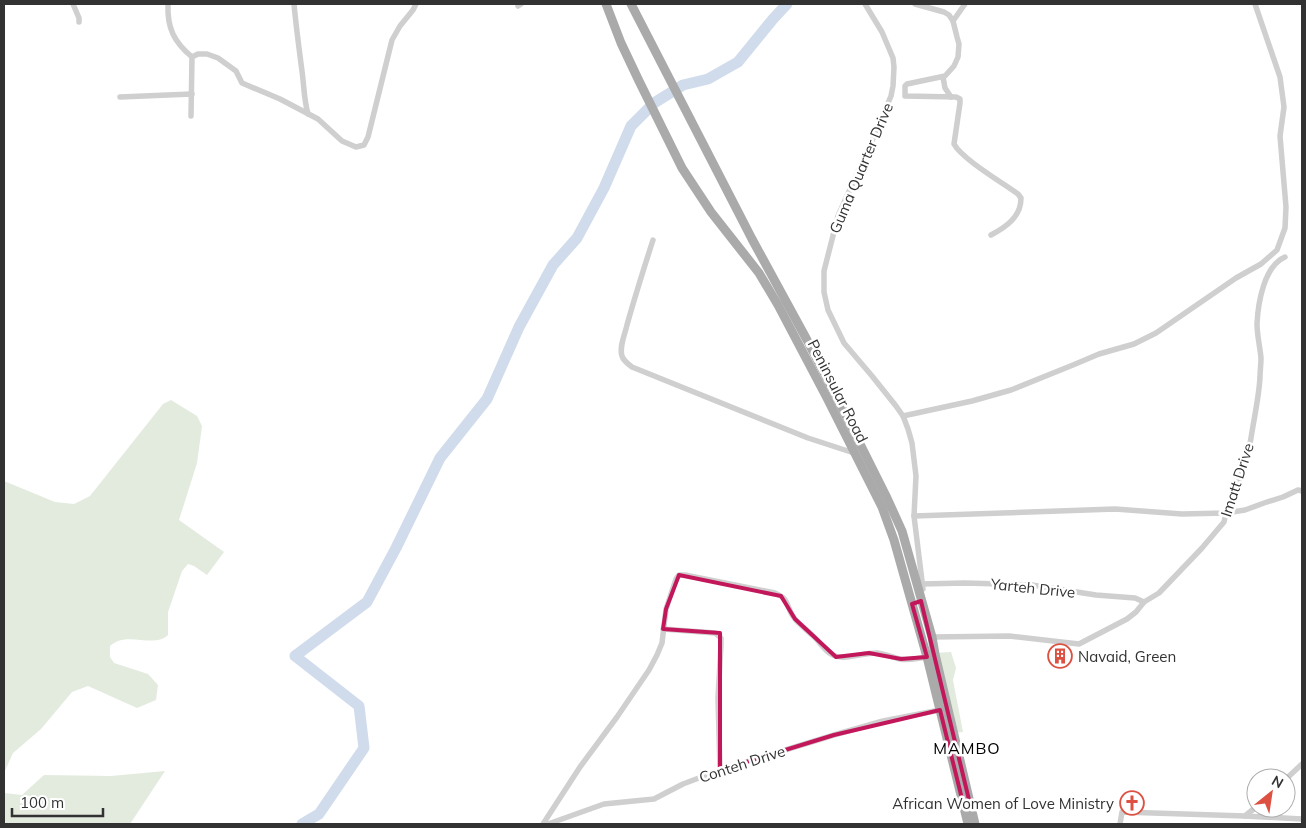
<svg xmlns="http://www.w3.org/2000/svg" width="1306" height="828" viewBox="0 0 1306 828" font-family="Mulish,sans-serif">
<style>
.green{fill:#e3ebdf}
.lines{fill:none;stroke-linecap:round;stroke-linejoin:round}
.river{stroke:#d0dcec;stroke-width:11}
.minor{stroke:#cfcfcf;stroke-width:5.5}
.primary{stroke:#aaa;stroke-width:9}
.marked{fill:none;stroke:#c2185b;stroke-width:4;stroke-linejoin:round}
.labels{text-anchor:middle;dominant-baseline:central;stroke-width:5;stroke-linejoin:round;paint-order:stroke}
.street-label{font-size:15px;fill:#323232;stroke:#fff}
.poi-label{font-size:15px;fill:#323232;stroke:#fff;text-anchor:start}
.neighbourhood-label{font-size:16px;letter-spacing:1px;fill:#000;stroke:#fff}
</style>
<rect width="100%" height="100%" fill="#fff"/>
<g class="green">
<path d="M171,400L197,416L202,426L197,463L179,520L224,552L207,575L194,566L188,564L182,571L168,612V635C153,649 127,630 110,646V657L114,663L148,674L158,685L156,700L137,708L88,686L72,692L41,729L13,753L4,773V481L55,502L74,504L90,496L163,404Z"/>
<path d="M951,652L956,668L953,680L963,732L953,733L933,653Z"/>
<path d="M165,771L130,824H4V793L22,795L44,775L111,776Z"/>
</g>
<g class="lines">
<path class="river" d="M302,824L319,814L364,748L359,706L295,656L367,602L396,548L440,458L487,399L519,327L553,265L577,238L604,188L631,126L654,103L683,85L708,79L738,62L773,19L787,4"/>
<g class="minor">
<path d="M73,4L79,18V22"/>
<path d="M168,4C167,28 174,42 192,57"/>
<path d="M294,4C296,26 299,48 302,71C304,86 304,100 308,114"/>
<path d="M865,4L882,32L893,58L894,67L893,86L891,96L875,134L838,216L824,271V292L828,310L844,343L872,376L896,406L903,416L908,429L912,443L916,476L914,516L923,589"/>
<path d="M915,4L944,12L949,15L953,21L957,37L959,44L958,57L954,66L945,76L907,84L905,86V96L956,97L960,99V103L954,144C962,159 1003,183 1018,194L1021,198C1021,217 1006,227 991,235"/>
<path d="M518,6L521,4"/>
<path d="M953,21L965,4"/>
<path d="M943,77L945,88L951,97"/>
<path d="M120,97L192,94"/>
<path d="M191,116L192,57L198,54H207L218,58L236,71L242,83L280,99L318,119L342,141L356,147L364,145L368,137L392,40L400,26L413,10L416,4"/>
<path d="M653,240C644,268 635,296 627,325C625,334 619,347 622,356C623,360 628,364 632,367L808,438L854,453"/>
<path d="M903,416L972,401L1011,390L1073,365L1099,354L1134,344L1156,333L1236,278L1261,264L1277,250L1285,228L1286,207L1280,136L1284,107L1280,77L1255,4"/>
<path d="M914,516L1115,509L1182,514L1226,513L1245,510L1264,503L1283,497L1298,490L1302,491"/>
<path d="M921,584L965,583L1032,585L1096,595L1135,598L1144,602"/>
<path d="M663,629L715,633L721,638V645L718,698L720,770"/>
<path d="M932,637L1009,636L1079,644L1127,619L1136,612L1144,602L1159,593L1202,548L1224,522L1226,513C1236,489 1247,464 1251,438C1254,418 1259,397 1260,377C1260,371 1261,365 1261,358C1260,347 1257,335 1257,324C1258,303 1264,266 1285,257"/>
<path d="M1286,779L1302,764"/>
<path d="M1245,816L1302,819"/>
<path d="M543,824L580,767L617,717L649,670L657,655L662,643L666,609L676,579L679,575H685L775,593C792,600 785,608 795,619C800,625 807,630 812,635C824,645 827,659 846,657C857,656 866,653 877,653C885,654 892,657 900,659C908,661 918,658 927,657"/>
<path d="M548,824L604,804L654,799L683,784L720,770L834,735L883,721L940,710"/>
<path d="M1120,824L1122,812L1245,816L1256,807"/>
</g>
<g class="primary">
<path d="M606,4L621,43L639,81L682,168L711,212L759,273L778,305L827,398L882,507L894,540L927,657L968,824"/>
<path d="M631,4L752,239L807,340L841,406L887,498L902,531L932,637L935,654L975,824"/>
</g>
</g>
<path class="marked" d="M679,575L781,596L795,619L836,657L869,653L901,659L927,657L912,604L921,601L970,804L964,807L940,710L834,735L720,770V633L663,629L666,609Z"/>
<defs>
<g id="building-ring" transform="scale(1.25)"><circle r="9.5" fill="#fff" stroke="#dc5142" stroke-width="1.5"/><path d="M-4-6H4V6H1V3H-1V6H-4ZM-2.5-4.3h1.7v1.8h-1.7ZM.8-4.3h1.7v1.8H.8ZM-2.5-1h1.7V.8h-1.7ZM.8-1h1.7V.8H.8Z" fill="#dc5142"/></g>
<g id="church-ring" transform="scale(1.25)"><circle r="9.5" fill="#fff" stroke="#dc5142" stroke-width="1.5"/><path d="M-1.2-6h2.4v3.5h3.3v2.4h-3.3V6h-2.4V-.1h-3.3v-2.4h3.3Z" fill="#dc5142"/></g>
</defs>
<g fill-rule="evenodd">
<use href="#building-ring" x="1060" y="656"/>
<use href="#church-ring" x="1132" y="803"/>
</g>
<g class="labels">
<g class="street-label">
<text transform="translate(861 168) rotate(-67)">Guma Quarter Drive</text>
<text transform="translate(838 391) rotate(63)">Peninsular Road</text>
<text transform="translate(1237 480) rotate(-72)">Imatt Drive</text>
<text transform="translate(1033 588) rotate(6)">Yarteh Drive</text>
<text transform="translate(742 764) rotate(-18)">Conteh Drive</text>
</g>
<g class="poi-label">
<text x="1078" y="656">Navaid, Green</text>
<text x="1114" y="803" text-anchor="end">African Women of Love Ministry</text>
</g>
<g class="neighbourhood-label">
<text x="967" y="748">MAMBO</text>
</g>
</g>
<rect width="1306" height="828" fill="none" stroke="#323232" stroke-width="10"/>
<g transform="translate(1271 793) rotate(30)"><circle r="24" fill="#ffffff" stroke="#adadad"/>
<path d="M0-4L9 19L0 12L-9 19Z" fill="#dc5142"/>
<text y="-8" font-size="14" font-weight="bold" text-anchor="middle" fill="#323232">N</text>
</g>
<path d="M12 808v8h91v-8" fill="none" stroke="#323232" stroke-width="2.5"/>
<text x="20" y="808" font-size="15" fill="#323232" stroke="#ffffff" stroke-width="4" paint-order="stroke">100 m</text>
</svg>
